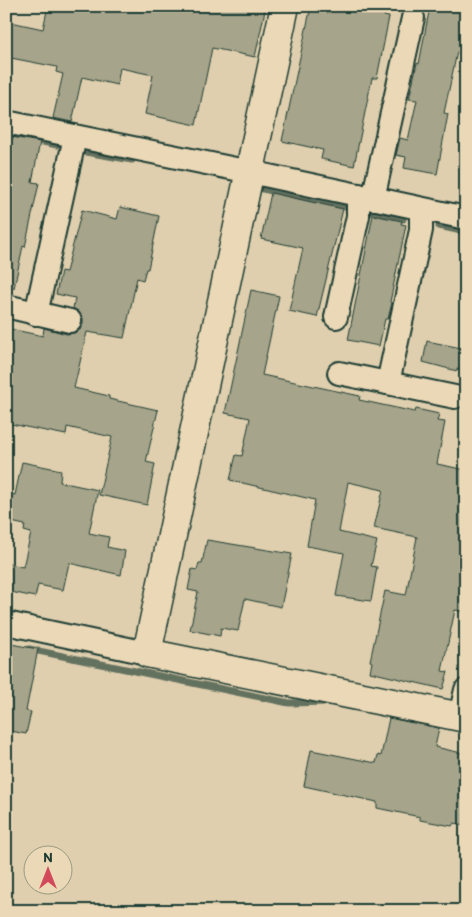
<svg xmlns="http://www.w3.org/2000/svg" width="472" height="917" viewBox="0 0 472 917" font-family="Itim,sans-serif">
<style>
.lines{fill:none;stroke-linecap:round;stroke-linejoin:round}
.stream{stroke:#63715f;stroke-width:7}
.building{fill:#a6a48a;stroke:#1f3d34}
.minor-casing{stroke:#1f3d34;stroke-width:26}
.tertiary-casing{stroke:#1f3d34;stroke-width:31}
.minor{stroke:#ebd8b6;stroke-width:22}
.tertiary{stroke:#ebd8b6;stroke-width:28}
</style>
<rect width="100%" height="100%" fill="#dfcfae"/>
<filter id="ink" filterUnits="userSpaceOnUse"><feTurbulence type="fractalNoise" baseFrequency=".02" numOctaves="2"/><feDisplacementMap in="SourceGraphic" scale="10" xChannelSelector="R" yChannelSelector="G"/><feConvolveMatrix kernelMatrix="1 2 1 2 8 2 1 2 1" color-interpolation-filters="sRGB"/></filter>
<g filter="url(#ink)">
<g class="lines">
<g class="stream">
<path d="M6,134L57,145"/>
<path d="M80,151L132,160"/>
<path d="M263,189L346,207"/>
<path d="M365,211L403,219"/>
<path d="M439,226L466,232"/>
<path d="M29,649L289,703L327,702"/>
</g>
</g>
<g class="building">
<path d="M48,6H266L255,57L212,48L196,125L145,114L153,75L120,68L117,85L82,77L72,122L53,118L63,74L56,72L57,67L6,57V21L43,29Z"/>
<path d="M311,6H366L385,10L384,16L389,17L377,78H372L354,166L321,159L323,150L282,141Z"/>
<path d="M430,6H466V19L459,52H457L444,113L448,114L437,174L404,168L406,157L396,155L400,138L408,140L417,100L409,99L417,63L419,64Z"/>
<path d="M12,137L40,142L32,182L39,183L25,247L23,246L14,288H6V166Z"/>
<path d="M271,193L343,209L317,317L289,311L303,248L261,239Z"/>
<path d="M120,207L159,216L148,269H146L143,280L137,278L124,338L87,332L74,388L109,396V399L158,410L146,462L155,464L147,505L99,495L112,437L67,427L66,435L6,423V347L10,329L43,336L44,328L67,334L74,333L80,330L83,324V318L79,312L73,308L75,298L56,294L61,271L66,272L82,210L117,219Z"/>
<path d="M373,215L402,221L401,224L406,225L390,302L392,303L388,319H385L379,346L348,340Z"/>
<path d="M251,290L279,296L262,375L360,396L359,400L415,412L416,409L439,414L437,421L445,422L437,464L466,470V486L462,502L466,503V612L455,610L442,671L448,672L443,689L370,672L372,662L370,661L385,591L406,595L417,537L374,528L383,490L348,482L339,532L377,541L371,566L377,567L371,601L336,596L344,553L307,546L315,500L230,480L236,455L242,456L250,418L225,413Z"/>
<path d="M427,341L466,349L462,370L457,369V371L423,362Z"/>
<path d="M22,462L61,470L60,482L98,490L89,533L109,537L107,547L125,551L121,575L69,563L63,590L38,585L35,597L6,591V563L23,567L31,533L24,531L25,525L6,521V493L15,495Z"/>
<path d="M207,540L292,554L281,607L245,599L238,631L221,628L220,636L190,630L198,592L188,590L192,569L197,570L199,563H202Z"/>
<path d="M11,644L38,649L26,711L31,712L26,734L6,730V667Z"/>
<path d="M389,718L439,728L435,747L466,754V825L454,823L452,826L420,820V817L377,808V802L304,786L311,750L376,763L378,755L381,756Z"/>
</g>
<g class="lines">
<g class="minor-casing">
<g id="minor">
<path d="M6,122L250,172L466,218"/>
<path d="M373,199L413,18"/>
<path d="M6,306L70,321"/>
<path d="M36,314L75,137"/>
<path d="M336,317L358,216V195"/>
<path d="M339,373L455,397"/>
<path d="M388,383L421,230V209"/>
<path d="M6,623L147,653"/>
<path d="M460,716L466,690"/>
</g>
</g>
<g class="tertiary-casing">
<path id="tertiary" d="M285,6L147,653L466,718"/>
</g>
<use href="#minor" class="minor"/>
<use href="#tertiary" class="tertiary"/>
</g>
</g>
<rect width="472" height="917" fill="none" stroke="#ebd8b6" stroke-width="25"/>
<rect x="12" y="12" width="447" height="892" fill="none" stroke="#1f3d34" stroke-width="2" filter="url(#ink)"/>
<g transform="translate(48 870)"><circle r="24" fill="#ebd8b6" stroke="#999a82"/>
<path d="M0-4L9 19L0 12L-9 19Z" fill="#d1495b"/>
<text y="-8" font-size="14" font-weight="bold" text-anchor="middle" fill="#1f3d34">N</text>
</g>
</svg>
